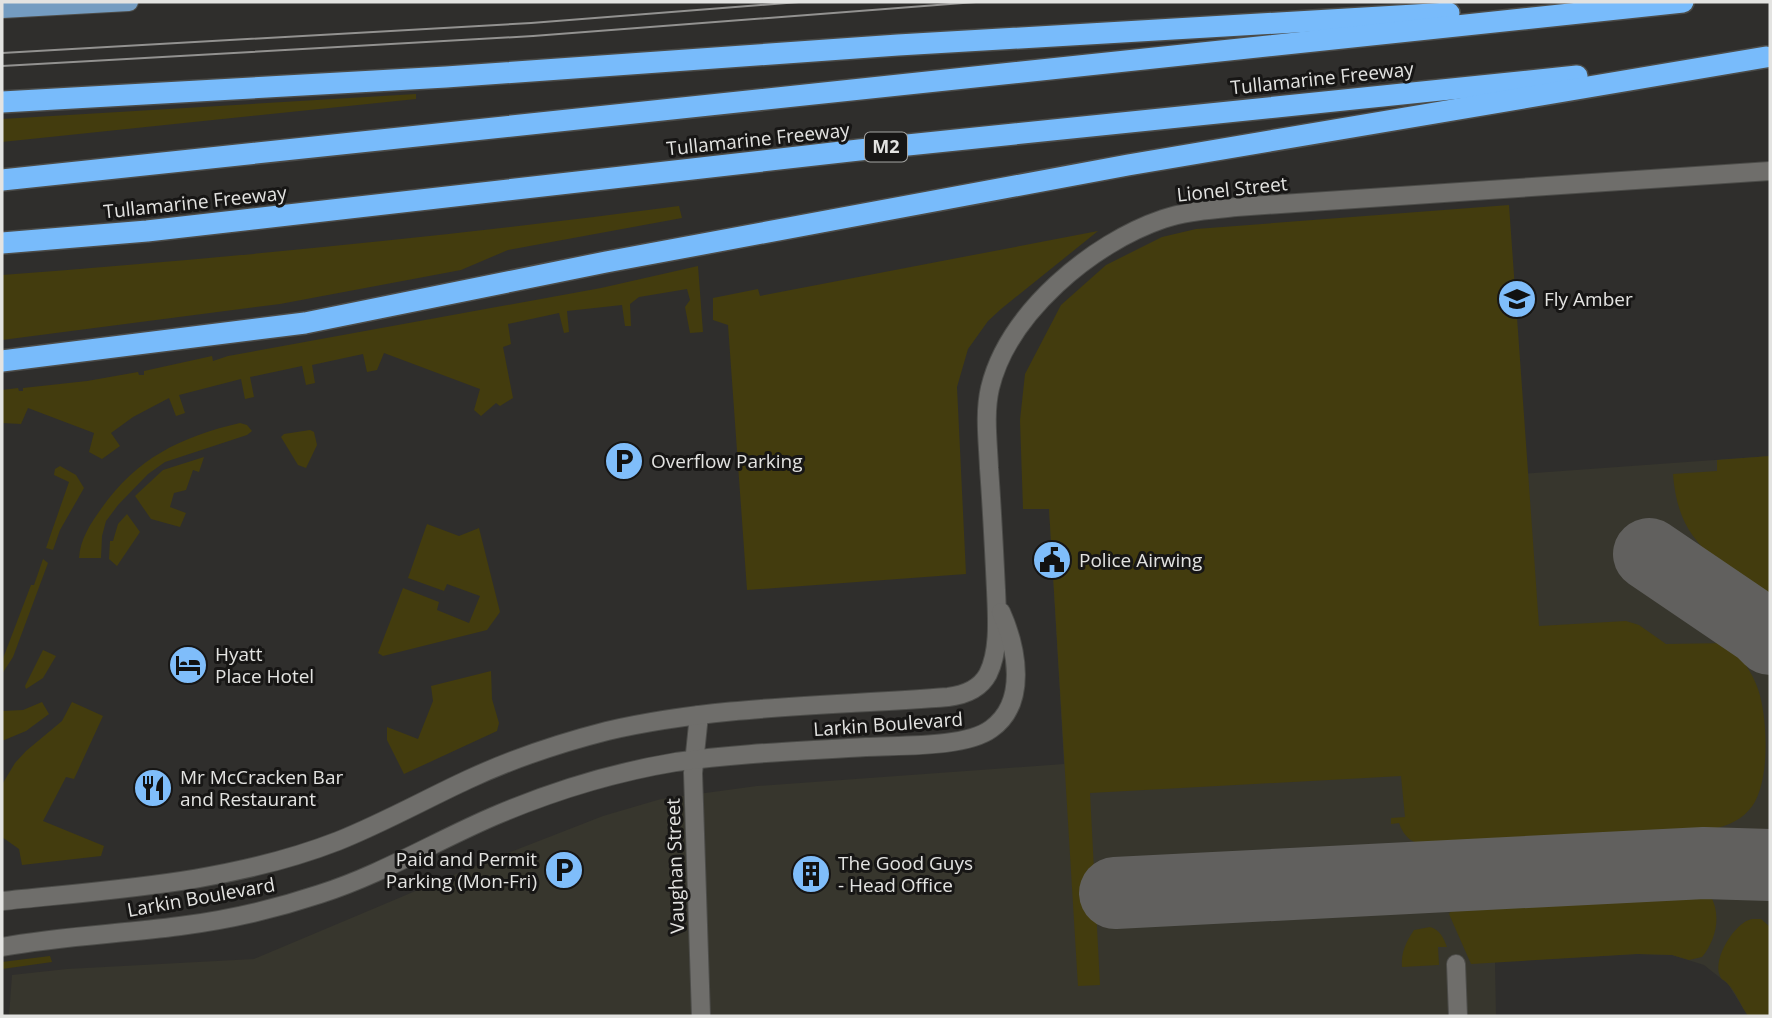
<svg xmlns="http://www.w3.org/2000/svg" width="1772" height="1018" font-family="'Open Sans',sans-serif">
<rect width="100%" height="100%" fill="#2f2e2c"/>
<path fill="#37362d" d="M1770,456V1016H1748L1728,984L1704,965L1672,955L1637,954L1495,962L1496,1016H9L12,975L67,969L254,959L475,866L603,816L661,799L757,786L1064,764L1049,508Z"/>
<g fill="#433c0e">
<path d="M416,94V99L2,142V119Z"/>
<path d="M1509,205L1539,626L1626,621L1639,625L1666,644L1730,643C1741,657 1752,672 1758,689C1768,718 1771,787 1749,810C1738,823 1722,827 1706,831L1427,845C1412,844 1404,837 1399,823L1391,824V818L1405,817L1401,776L1090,793L1100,985L1078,986L1049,509H1023L1020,420L1025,374L1061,305L1106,265L1162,237L1196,229Z"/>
<path d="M679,206L682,218L508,250L461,270L280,304L2,340V275C228,258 454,236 679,206Z"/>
<path d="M1098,231L1001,309L988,321L968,349L957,387L966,574L747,590L728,325L713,320V298L758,289L760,296Z"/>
<path d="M698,266L703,332L690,333L685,307L690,300L687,289L639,297L630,304L631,326H625L622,305L567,311L569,332L564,333L559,313L508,324L511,344L503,347L513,398L500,406L496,403L481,416L474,410L480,389L384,353L377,370L367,372L363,354L312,365L315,383L306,385L302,366L250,377L254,397L245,399L241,379L179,395L185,413L176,416L169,398L133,417L111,433L120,446L102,459L89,452L94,433L28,408L21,424L2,423V390L18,388L19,391H23V388L87,381L138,372L139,375H144V371L212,356L213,361L228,356L601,288Z"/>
<path d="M240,423L247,425L252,431L247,435L165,462L148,474L118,505L106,521L102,536L101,558H79C80,540 90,524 101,509C137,458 180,437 240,423Z"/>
<path d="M310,430L314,432L317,445L306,468L298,465L281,437L284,434Z"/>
<path d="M1770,456V594C1716,561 1678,544 1673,474L1717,471V460Z"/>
<path d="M204,457L199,472L193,470L186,490L174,493L170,507L186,513L180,527L151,519L135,496L163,470Z"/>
<path d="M60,466L76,475L84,488L60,530L53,550L46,548L69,482L54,475L55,469Z"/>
<path d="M127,514L140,532L117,566L109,559L110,541H113L118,524Z"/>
<path d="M427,524L459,536L479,528L500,612L487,630L383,656L378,653L403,588L439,602L437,610L469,623L480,596L447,584L444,591L408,578Z"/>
<path d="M43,559L48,563L13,657L2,674V661L31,585H34Z"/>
<path d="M43,650L56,656L43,678L26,689L25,686Z"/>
<path d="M491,671L492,699L499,723L497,731L404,774L387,740V727L418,739L433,701L431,686Z"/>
<path d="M42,702L49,714L26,731L2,741V711L23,710Z"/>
<path d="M72,702L103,716L74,779L66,777L43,821L104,846L101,856L22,865L19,849L2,837L3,783L15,763L26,751L62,721Z"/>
<path d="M1706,893L1710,895C1722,915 1716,940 1702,957L1689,960L1672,955L1637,954L1471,964L1449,914L1454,905Z"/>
<path d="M1752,919H1761L1770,927V1016H1748C1741,1006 1736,992 1727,983C1724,979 1722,981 1720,976C1712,959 1735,922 1752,919Z"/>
<path d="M1430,927C1440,930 1443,937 1447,947H1438L1439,965L1402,967C1401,952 1406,942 1414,930Z"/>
<path d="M50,956L52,962L2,969V962Z"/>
</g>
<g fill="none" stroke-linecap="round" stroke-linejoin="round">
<g stroke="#61605e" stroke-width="72">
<path d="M1649,554L1761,630L1770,639"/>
<path d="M1115,893L1704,863L1770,865"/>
</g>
<defs>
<g id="minor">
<path d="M699,715L693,773L701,1016"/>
<path d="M2,901C116,889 230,883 338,841C383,823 424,800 467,780C512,759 560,743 607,731C719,705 835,706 948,697C964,695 980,689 988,674C1000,650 997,616 996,590C994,549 992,508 989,468C988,442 984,414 990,388C1008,313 1092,243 1163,219C1186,211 1211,210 1236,207L1770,171"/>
<path d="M2,947C60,936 121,934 180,926C227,920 275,909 320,894C383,874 439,839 499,814C556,790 616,772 676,762C739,753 803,751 866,747C899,745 965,748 991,729C1028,703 1017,648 1001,612"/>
<path d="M1456,964L1458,1016"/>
</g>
<path id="major" d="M2,9L129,2"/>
<g id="highway">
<path d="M2,102L446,77L898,45L1449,13"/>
<path d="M2,180L1683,2"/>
<path d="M2,243L147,231L859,150L1577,76"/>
<path d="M2,361L305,323L606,262L1128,165L1766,57"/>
</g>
</defs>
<use href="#minor" stroke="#4c4c49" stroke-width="20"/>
<use href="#major" stroke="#4c4c49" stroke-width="20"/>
<use href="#highway" stroke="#4c4c49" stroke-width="24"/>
<use href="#minor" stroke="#6f6e6b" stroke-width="18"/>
<use href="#major" stroke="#749cc1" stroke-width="18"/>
<use href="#highway" stroke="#78bbfb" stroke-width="21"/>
<g stroke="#939290" stroke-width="2">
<path d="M2,53L531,23L799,2"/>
<path d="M2,66L533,36L976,2"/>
</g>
</g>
<defs>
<symbol id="university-disc" viewBox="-11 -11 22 22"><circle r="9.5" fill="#7fbdfa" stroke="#171615"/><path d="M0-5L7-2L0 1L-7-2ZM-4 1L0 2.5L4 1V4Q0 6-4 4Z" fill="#111"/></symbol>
<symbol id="parking-disc" viewBox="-11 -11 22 22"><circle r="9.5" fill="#7fbdfa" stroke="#171615"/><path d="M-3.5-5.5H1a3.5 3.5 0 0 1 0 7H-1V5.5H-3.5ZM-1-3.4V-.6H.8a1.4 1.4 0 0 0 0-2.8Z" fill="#111"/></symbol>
<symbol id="civic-disc" viewBox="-11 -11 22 22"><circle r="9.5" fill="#7fbdfa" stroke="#171615"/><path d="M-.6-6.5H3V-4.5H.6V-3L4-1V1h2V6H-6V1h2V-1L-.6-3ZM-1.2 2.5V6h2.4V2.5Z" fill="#111"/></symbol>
<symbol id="hotel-disc" viewBox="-11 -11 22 22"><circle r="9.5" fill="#7fbdfa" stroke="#171615"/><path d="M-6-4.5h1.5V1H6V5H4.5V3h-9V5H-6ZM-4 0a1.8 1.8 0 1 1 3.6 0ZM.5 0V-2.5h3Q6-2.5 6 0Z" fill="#111"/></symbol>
<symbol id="restaurant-disc" viewBox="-11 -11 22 22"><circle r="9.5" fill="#7fbdfa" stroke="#171615"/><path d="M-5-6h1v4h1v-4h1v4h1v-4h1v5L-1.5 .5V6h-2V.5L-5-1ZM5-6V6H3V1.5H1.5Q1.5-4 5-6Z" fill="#111"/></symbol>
<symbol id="building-disc" viewBox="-11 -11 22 22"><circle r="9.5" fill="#7fbdfa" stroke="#171615"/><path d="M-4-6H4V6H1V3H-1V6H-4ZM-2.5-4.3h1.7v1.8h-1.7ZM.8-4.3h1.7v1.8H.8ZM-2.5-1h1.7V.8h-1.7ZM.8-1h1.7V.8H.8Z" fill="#111"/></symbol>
</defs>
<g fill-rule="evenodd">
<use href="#university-disc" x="1495" y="277" width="44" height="44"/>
<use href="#parking-disc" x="602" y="439" width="44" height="44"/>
<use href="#civic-disc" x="1030" y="538" width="44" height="44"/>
<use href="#hotel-disc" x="166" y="643" width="44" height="44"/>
<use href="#restaurant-disc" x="131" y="766" width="44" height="44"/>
<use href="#parking-disc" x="542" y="848" width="44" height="44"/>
<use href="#building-disc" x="789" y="852" width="44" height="44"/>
</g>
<g text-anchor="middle" stroke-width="6" stroke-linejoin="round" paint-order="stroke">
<rect fill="#171615" stroke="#a6a6a4" stroke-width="2" x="865" y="132.5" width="42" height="29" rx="5"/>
<g font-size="18" font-weight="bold" fill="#e3e3e1">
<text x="886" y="153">M2</text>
</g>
<g font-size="19" fill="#e3e3e1" stroke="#171615">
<text transform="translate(1322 78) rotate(-6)" y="7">Tullamarine Freeway</text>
<text transform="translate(758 139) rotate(-6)" y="7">Tullamarine Freeway</text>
<text transform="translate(1232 189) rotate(-6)" y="7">Lionel Street</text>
<text transform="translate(195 202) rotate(-6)" y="7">Tullamarine Freeway</text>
<text transform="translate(888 724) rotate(-4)" y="7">Larkin Boulevard</text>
<text transform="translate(675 866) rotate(-92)" y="7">Vaughan Street</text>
<text transform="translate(201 897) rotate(-10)" y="7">Larkin Boulevard</text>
</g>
<g font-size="19" fill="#e3e3e1" stroke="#171615" text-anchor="start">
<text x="1544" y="306">Fly Amber</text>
<text x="651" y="468">Overflow Parking</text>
<text x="1079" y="567">Police Airwing</text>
<text x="215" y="661">Hyatt<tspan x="215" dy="22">Place Hotel</tspan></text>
<text x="180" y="784">Mr McCracken Bar<tspan x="180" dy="22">and Restaurant</tspan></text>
<text x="537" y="866" text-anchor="end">Paid and Permit<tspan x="537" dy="22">Parking (Mon-Fri)</tspan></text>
<text x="838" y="870">The Good Guys<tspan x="838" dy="22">- Head Office</tspan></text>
</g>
</g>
<rect width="1772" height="1018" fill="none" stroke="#e3e3e1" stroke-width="7"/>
</svg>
